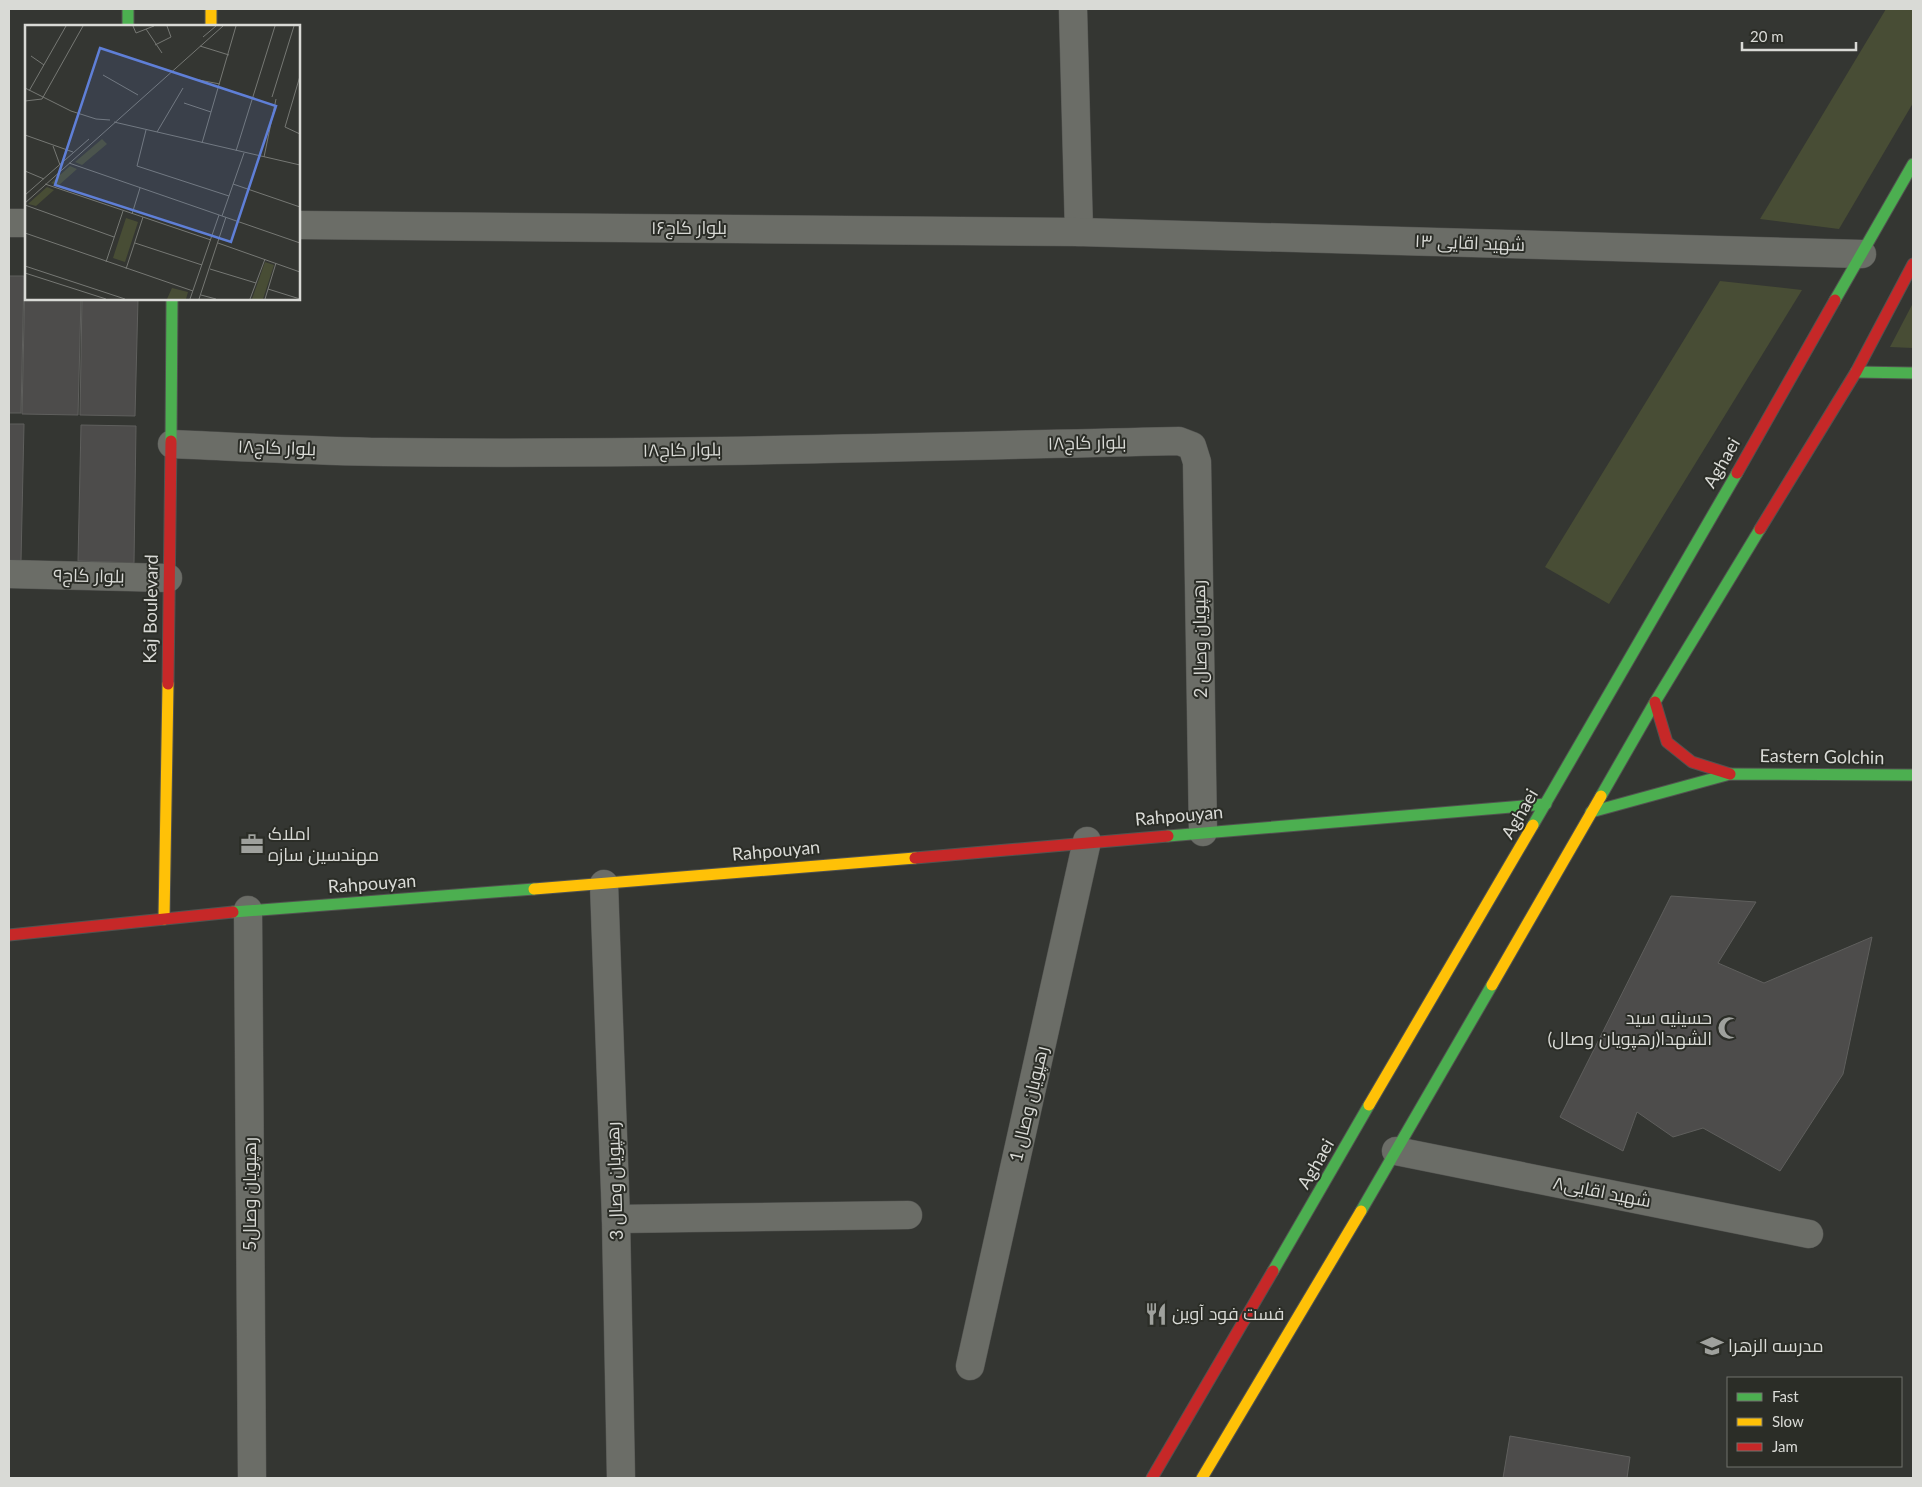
<svg xmlns="http://www.w3.org/2000/svg" width="1922" height="1487" font-family="Lato,Cairo,sans-serif">
<rect width="100%" height="100%" fill="#343632"/>
<g fill="#484d35">
<path d="M1886,9H1913V103L1839,229L1760,219Z"/>
<path d="M1720,281L1802,290L1609,604L1545,567Z"/>
<path d="M1913,303V348L1890,347Z"/>
</g>
<g fill="#4d4c4b" stroke="#5f5f5d">
<path d="M9,276H24L21,413H9Z"/>
<path d="M25,277L26,299H81L78,415L22,414Z"/>
<path d="M82,299H138L135,416L80,415Z"/>
<path d="M9,424H24L21,561H9Z"/>
<path d="M81,425L136,426L134,563L78,561Z"/>
<path d="M1671,896L1756,902L1718,963L1764,983L1872,937L1843,1074L1780,1171L1703,1128L1673,1137L1637,1112L1623,1151L1560,1117Z"/>
<path d="M1510,1436L1630,1457L1627,1478H1503Z"/>
</g>
<g fill="none" stroke-linecap="round" stroke-linejoin="round">
<defs>
<g id="street">
<path d="M1073,9L1079,232"/>
<path d="M9,223H26"/>
<path d="M299,225L1079,232L1862,254"/>
<path d="M172,444C243,447 314,451 384,452C649,455 914,447 1179,441L1192,446L1197,462L1203,832"/>
<path d="M9,574L168,578"/>
<path d="M604,884L616,1219L621,1478"/>
<path d="M248,910L252,1478"/>
<path d="M1396,1151L1809,1234"/>
<path d="M616,1219L908,1215"/>
<path d="M970,1366L1087,841"/>
</g>
<g id="fast">
<path d="M128,9V26"/>
<path d="M1835,300L1913,164"/>
<path d="M1856,372L1913,373"/>
<path d="M171,441L172,299"/>
<path d="M1601,796L1655,702L1760,529"/>
<path d="M1591,812L1730,774L1913,775"/>
<path d="M1533,825L1737,473"/>
<path d="M1168,836L1546,804"/>
<path d="M233,912L534,889"/>
<path d="M1361,1211L1492,985"/>
<path d="M1273,1271L1369,1105"/>
</g>
<g id="slow">
<path d="M211,9V26"/>
<path d="M534,889L915,858"/>
<path d="M164,919L168,684"/>
<path d="M1492,985L1601,796"/>
<path d="M1369,1105L1533,825"/>
<path d="M1202,1478L1361,1211"/>
</g>
<g id="jam">
<path d="M1737,473L1835,300"/>
<path d="M1760,529L1856,372L1913,264"/>
<path d="M168,684L171,441"/>
<path d="M1655,702L1667,742L1692,762L1730,774"/>
<path d="M915,858L1168,836"/>
<path d="M9,935L233,912"/>
<path d="M1152,1478L1273,1271"/>
</g>
</defs>
<use href="#street" stroke="#525350" stroke-width="29"/>
<use href="#fast" stroke="#525350" stroke-width="13"/>
<use href="#slow" stroke="#525350" stroke-width="13"/>
<use href="#jam" stroke="#525350" stroke-width="13"/>
<use href="#street" stroke="#6b6d67" stroke-width="28"/>
<use href="#fast" stroke="#4caf50" stroke-width="11"/>
<use href="#slow" stroke="#ffc107" stroke-width="11"/>
<use href="#jam" stroke="#c62828" stroke-width="11"/>
</g>
<defs>
<symbol id="office-bare" viewBox="-9 -9 18 18"><path d="M-6-3h4V-5.5h4V-3h4V5H-6ZM-1-4.5V-3h2v-1.5ZM-6 0V1H6V0Z" fill="#9fa19d" stroke="#2b2d27" stroke-width="2.5" paint-order="stroke"/></symbol>
<symbol id="mosque-bare" viewBox="-9 -9 18 18"><path d="M3.5-4.9A6 6 0 1 0 3.5 4.9A5 5 0 1 1 3.5-4.9Z" fill="#9fa19d" stroke="#2b2d27" stroke-width="2.5" paint-order="stroke"/></symbol>
<symbol id="restaurant-bare" viewBox="-9 -9 18 18"><path d="M-5-6h1v4h1v-4h1v4h1v-4h1v5L-1.5 .5V6h-2V.5L-5-1ZM5-6V6H3V1.5H1.5Q1.5-4 5-6Z" fill="#9fa19d" stroke="#2b2d27" stroke-width="2.5" paint-order="stroke"/></symbol>
<symbol id="school-bare" viewBox="-9 -9 18 18"><path d="M0-5L7-2L0 1L-7-2ZM-4 1L0 2.5L4 1V4Q0 6-4 4Z" fill="#9fa19d" stroke="#2b2d27" stroke-width="2.5" paint-order="stroke"/></symbol>
</defs>
<g fill-rule="evenodd">
<use href="#office-bare" x="236" y="828" width="32" height="32"/>
<use href="#mosque-bare" x="1713" y="1012" width="32" height="32"/>
<use href="#restaurant-bare" x="1140" y="1298" width="32" height="32"/>
<use href="#school-bare" x="1696" y="1330" width="32" height="32"/>
</g>
<g text-anchor="middle" stroke-width="4" stroke-linejoin="round" paint-order="stroke">
<g font-size="18" fill="#d9dad6" stroke="#2b2d27">
<text x="689" y="234">بلوار کاج۱۶</text>
<text transform="translate(1470 243) rotate(2)" y="6">شهید اقایی ۱۳</text>
<text transform="translate(1087 443) rotate(-1)" y="6">بلوار کاج۱۸</text>
<text transform="translate(277 448) rotate(2)" y="6">بلوار کاج۱۸</text>
<text transform="translate(682 450) rotate(-1)" y="6">بلوار کاج۱۸</text>
<text transform="translate(1722 463) rotate(-60)" y="6">Aghaei</text>
<text transform="translate(89 576) rotate(1)" y="6">بلوار کاج۹</text>
<text transform="translate(151 609) rotate(-89)" y="6">Kaj Boulevard</text>
<text transform="translate(1200 639) rotate(-91)" y="6">2 رهپویان وصال</text>
<text transform="translate(1822 757) rotate(1)" y="6">Eastern Golchin</text>
<text transform="translate(1520 814) rotate(-60)" y="6">Aghaei</text>
<text transform="translate(1179 816) rotate(-5)" y="6">Rahpouyan</text>
<text transform="translate(776 851) rotate(-5)" y="6">Rahpouyan</text>
<text transform="translate(372 884) rotate(-4)" y="6">Rahpouyan</text>
<text transform="translate(1029 1104) rotate(-77)" y="6">1 رهپویان وصال</text>
<text transform="translate(1316 1164) rotate(-60)" y="6">Aghaei</text>
<text transform="translate(615 1181) rotate(-92)" y="6">3 رهپویان وصال</text>
<text transform="translate(1602 1192) rotate(11)" y="6">شهید اقایی۸</text>
<text transform="translate(250 1194) rotate(-90)" y="6">رهپویان وصال5</text>
</g>
<g font-size="18" fill="#d9dad6" stroke="#2b2d27" text-anchor="start">
<text x="268" y="840">املاک<tspan x="268" dy="21">مهندسین سازه</tspan></text>
<text x="1712" y="1024" text-anchor="end">حسینیه سید<tspan x="1712" dy="21">الشهدا(رهپویان وصال)</tspan></text>
<text x="1172" y="1320">فست فود آوین</text>
<text x="1728" y="1352">مدرسه الزهرا</text>
</g>
</g>
<g transform="translate(25 25)">
<rect width="275" height="275" fill="#343632"/>
<path d="M77,114L82,119L57,140L50,137ZM45,141L52,144L33,161L26,158ZM22,162L29,165L11,181L3,179ZM101,193L113,197L100,237L88,233ZM240,237L249,240L238,274H227ZM147,263L163,267L161,274H142Z" fill="#484d35"/>
<path fill="none" stroke="#767874" stroke-width="1" d="M108,1L111,8L129,1M121,4L137,28M178,12L191,1M130,20L146,12L142,1M175,21L204,30M6,31L19,40M78,50L113,70M275,51L260,102L275,109M174,55L195,59M0,63L46,86L71,94L85,95M4,66L41,1M247,72L269,1M0,76L17,74L58,1M159,78L186,87M89,97L275,140M121,105L112,141L204,171M132,107L158,63M0,110L48,127M177,118L211,1M28,121L35,140M211,126L250,1M239,132L251,74M44,138L275,218M0,146L19,154M20,159L186,215M208,159L275,182M0,170L64,114M0,178L198,1M0,180L89,212M107,189L115,163M197,191L219,128M0,208L168,266M110,218L177,240M193,218L275,247M81,237L98,186M0,241L100,274M101,244L118,192M185,244L231,258M0,248L81,274M243,264L275,274M176,270L191,274M165,274L194,190M174,274L201,192M225,274L240,234M240,274L251,238"/>
<path fill="#5f7fd7" fill-opacity="0.15" stroke="#5f7fd7" stroke-width="2.5" d="M75,23L251,81L206,217L30,160Z"/>
<rect width="275" height="275" fill="none" stroke="#d9dad6" stroke-width="2.5"/>
</g>
<rect width="1922" height="1487" fill="none" stroke="#d9dad6" stroke-width="20"/>
<rect x="1727" y="1377" width="175" height="90" fill="#2b2d27" stroke="#71726d"/>
<rect x="1737" y="1393" width="25" height="8" fill="#4caf50" stroke="#71726d"/>
<text x="1772" y="1402" font-size="15" fill="#d9dad6">Fast</text>
<rect x="1737" y="1418" width="25" height="8" fill="#ffc107" stroke="#71726d"/>
<text x="1772" y="1427" font-size="15" fill="#d9dad6">Slow</text>
<rect x="1737" y="1443" width="25" height="8" fill="#c62828" stroke="#71726d"/>
<text x="1772" y="1452" font-size="15" fill="#d9dad6">Jam</text>
<path d="M1742 42v8h114v-8" fill="none" stroke="#d9dad6" stroke-width="2.5"/>
<text x="1750" y="42" font-size="15" fill="#d9dad6" stroke="#2b2d27" stroke-width="4" paint-order="stroke">20 m</text>
</svg>
